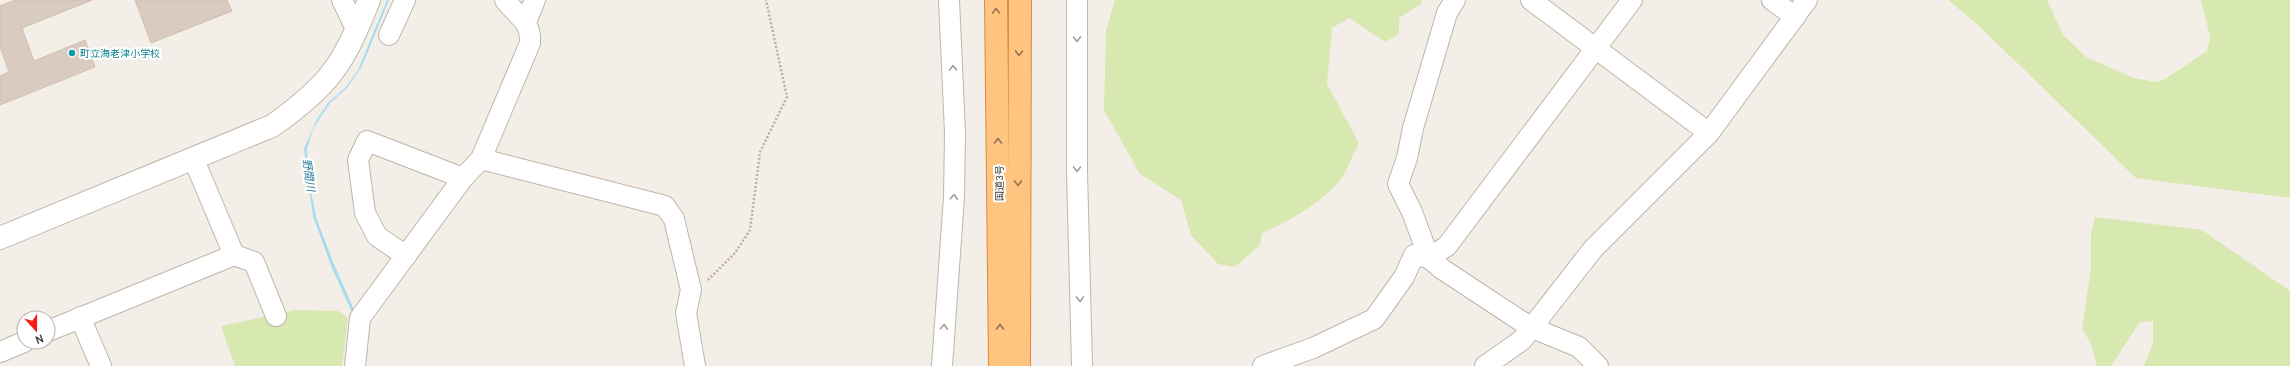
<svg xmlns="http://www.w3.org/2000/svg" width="2290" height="366" font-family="Overpass,'Noto Sans JP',sans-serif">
<rect width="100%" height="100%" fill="#f4eee8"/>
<g fill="#d7e8b1">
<path d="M1115,0H1422L1421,4L1399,18V34L1385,42L1349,18L1332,28L1327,84L1359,143C1353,154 1348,169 1341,179C1323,202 1288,222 1262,233L1260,245L1235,267L1218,264L1191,235L1181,200L1140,174L1104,110L1106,31Z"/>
<path d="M1948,0H2047L2063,35L2086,57L2134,78L2156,82L2165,79L2207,51L2210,37L2201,0H2290V198L2136,178L1979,26Z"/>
<path d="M2095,217L2202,230L2290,291V366H2144L2153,343V321L2140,322L2111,366H2097L2091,344L2082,328L2091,268V235Z"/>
<path d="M295,310L338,311L348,318L342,366H235L221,326Z"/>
</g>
<path fill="#a4dcf0" d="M387,0H389L362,66L347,88L330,103L318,121L313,129L307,149L308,175L316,217L333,262L355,312H352L332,268L313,216L304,149L316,121L328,103L346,87L358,70Z"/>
<g fill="#d9cbc0" stroke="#d0bfb0">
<path d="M15,0H92L22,28L34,61L85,40L95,67L0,105V76L9,72L0,47V6Z"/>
<path d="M135,0H227L232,11L151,43Z"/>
</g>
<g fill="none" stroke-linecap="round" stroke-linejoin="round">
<defs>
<g id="minor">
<path d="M342,0L357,31"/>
<path d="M1077,0V171L1082,366"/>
<path d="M1455,0L1447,13L1413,128L1407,158L1398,184L1412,212L1429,258L1442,269L1530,327L1579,347L1598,366"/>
<path d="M1531,0L1709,133"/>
<path d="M1772,0L1795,17"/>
<path d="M526,22L535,0"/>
<path d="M389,35L405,0"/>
<path d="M481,159L665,206L674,219L691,290L686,313L695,366"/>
<path d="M234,255L254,262L276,316"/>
<path d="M406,256L377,236L365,213L358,160L367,141L463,178"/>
<path d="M80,317L101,366"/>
<path d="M48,331L234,255L194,160"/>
<path d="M0,352L24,342"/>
<path d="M355,366L360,318L463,178L481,159L530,43C532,22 517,16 505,0"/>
<path d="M942,366L954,197L955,133L949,0"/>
<path d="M1263,366L1313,348L1374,319L1404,277L1414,255L1429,258L1447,246L1632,0"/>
<path d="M1485,366L1522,340L1593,249L1709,133L1807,0"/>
</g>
<path id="tertiary" d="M0,238L272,126C329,86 344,64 369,0"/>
<g id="trunk">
<path d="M996,0L1000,366"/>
<path d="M1019,366L1020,0"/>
</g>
</defs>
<use href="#minor" stroke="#bfb5aa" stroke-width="22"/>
<use href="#tertiary" stroke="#bfb5aa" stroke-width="24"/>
<use href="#trunk" stroke="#de8938" stroke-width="24"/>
<path stroke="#c1ae9b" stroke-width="2.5" stroke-dasharray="2 2" stroke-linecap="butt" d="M708,280L735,253L750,230L760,152L787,97L766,0"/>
<use href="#minor" stroke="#fff" stroke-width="20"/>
<use href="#tertiary" stroke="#fff" stroke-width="22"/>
<use href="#trunk" stroke="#fec480" stroke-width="22"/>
</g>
<defs><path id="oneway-chevron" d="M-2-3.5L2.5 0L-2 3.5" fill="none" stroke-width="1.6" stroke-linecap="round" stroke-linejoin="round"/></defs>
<g stroke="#907454">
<use href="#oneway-chevron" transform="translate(996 11) rotate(-92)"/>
<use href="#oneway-chevron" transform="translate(1019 53) rotate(91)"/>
<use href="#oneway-chevron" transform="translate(998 141) rotate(-90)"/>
<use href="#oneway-chevron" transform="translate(1018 183) rotate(90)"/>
<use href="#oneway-chevron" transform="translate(1000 327) rotate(-90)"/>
</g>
<g stroke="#a39e9a">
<use href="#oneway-chevron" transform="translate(1077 39) rotate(90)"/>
<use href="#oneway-chevron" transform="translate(953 68) rotate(-92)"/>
<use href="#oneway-chevron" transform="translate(1077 169) rotate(90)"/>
<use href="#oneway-chevron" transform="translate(954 197) rotate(-87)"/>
<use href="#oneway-chevron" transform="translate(1080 299) rotate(88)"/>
<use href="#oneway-chevron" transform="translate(944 327) rotate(-86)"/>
</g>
<circle fill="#0f9aa8" stroke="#fff" stroke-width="1.5" cx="72" cy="53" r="4"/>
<g text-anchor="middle" stroke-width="4" stroke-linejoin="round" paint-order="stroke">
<g font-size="10" fill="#0d838f" stroke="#fff" text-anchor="start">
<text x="80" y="57">町立海老津小学校</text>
</g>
<g font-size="10" fill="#473e36" stroke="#fff">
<text transform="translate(999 183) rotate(-90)" y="4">国道3号</text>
</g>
<g font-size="11" font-style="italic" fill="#2a7b9c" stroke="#fff">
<text transform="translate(309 175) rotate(82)" y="4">野間川</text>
</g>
</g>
<g transform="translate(36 330) rotate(159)"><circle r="19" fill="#ffffff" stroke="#b5b2af"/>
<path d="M0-3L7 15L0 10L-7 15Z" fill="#fa1b19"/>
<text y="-6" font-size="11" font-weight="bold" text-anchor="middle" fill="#473e36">N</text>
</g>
</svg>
